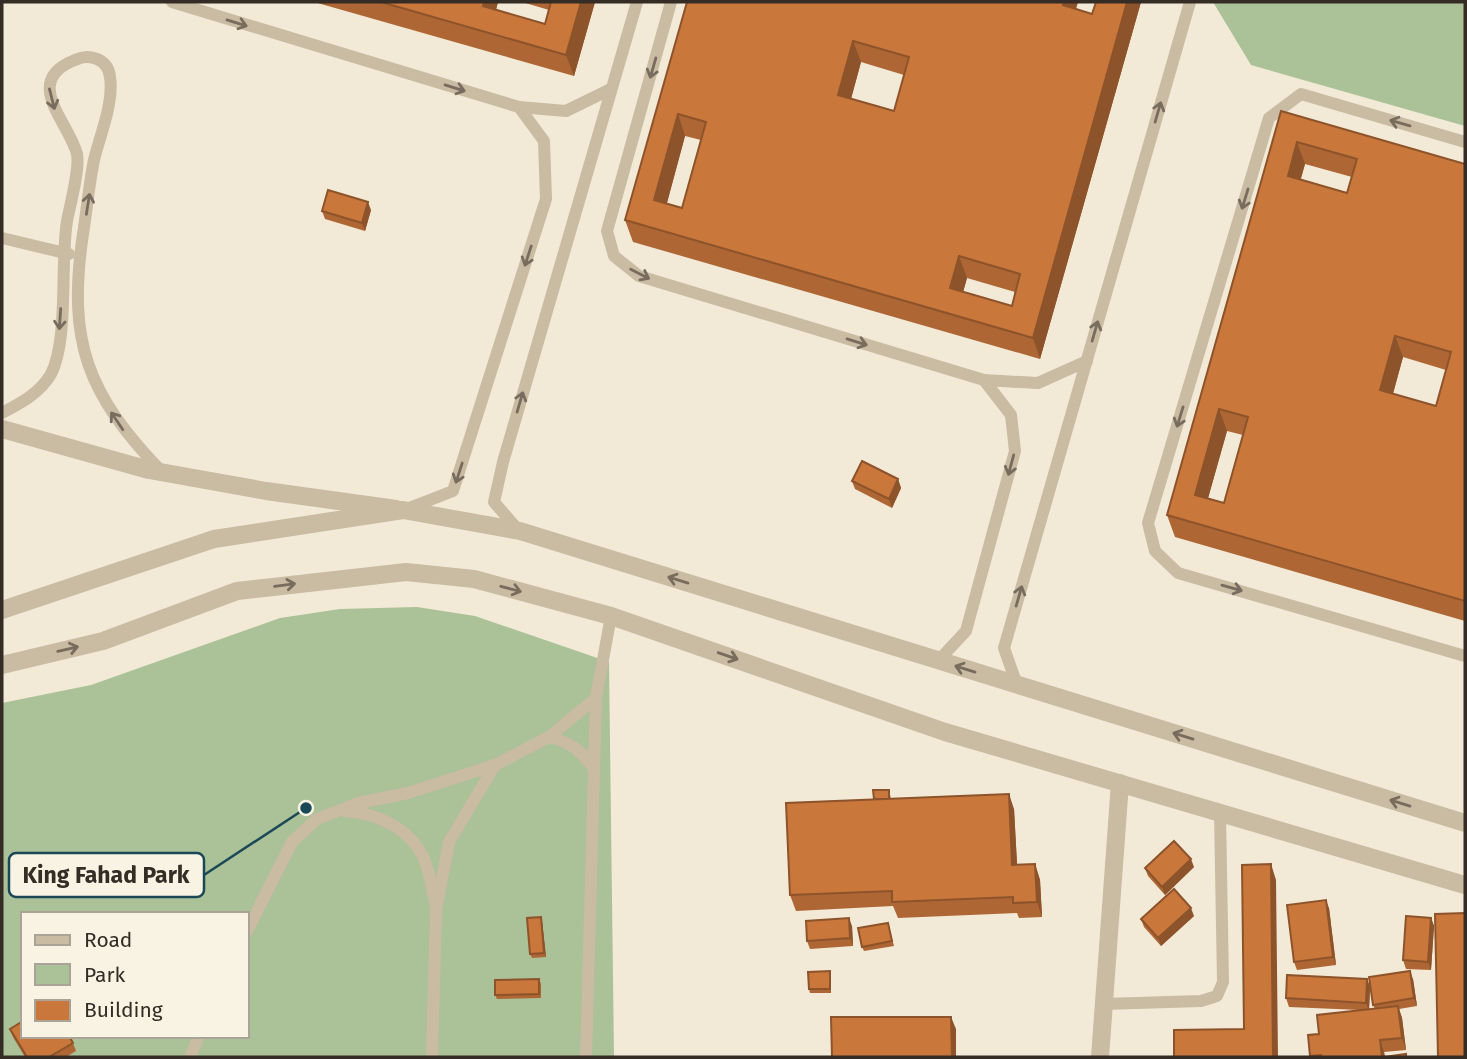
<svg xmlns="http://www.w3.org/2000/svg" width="1467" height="1059" font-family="'Fira Sans',sans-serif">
<rect width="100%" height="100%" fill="#f2ead7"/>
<g fill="#abc197" fill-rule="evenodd">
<path d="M1213,2H1465V126L1251,65Z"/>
<path d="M417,607L475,616L609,662L614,1057H2V703L91,685L280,618L340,609ZM23,914H247V1036H23Z"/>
</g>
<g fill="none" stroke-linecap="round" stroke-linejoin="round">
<g stroke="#cabba3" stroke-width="12">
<path d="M172,2L519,107L544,141L546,199L453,491L404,510"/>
<path d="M671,2L607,231L614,256L639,276L984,380L1011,415L1015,451L966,631L938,661"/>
<path d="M519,107L566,111L611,89"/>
<path d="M1465,142L1301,94L1269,118L1148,523L1155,551L1178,573L1465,656"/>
<path d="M2,238L69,254"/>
<path d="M984,380L1038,383L1087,361"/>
<path d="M2,413C21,403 40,393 51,374C69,339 60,263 67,221C70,205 80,169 77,154C69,122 21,81 75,60C90,53 108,59 110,77C114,103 100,135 94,160C89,184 87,209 83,234C67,342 87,394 162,472"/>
<path d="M519,531L494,502L503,462L637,2"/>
<path d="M1017,685L1004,648L1190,2"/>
<path d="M549,737C569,742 584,751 594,770"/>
<path d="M345,811C375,813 409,827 423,857C430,871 432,890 436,906"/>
<path d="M247,931L292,842L317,819L358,803L408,793L495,765L549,737L596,698L611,616"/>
<path d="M1104,1004L1201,1001L1217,996L1223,982L1220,813"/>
<path d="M190,1057L199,1036"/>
<path d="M432,1057L436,910L449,842L495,765"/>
<path d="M586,1057L596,698"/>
</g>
<g stroke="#cabba3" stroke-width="18">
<path d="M2,429L149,470L266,491L396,509"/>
<path d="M1100,1057L1120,783"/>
</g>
<g stroke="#cabba3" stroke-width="18">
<path d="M2,610L214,539L403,510L520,531L1465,823"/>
<path d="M2,665L103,641L237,591L406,572L474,579L611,616L945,732L1465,885"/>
</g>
</g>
<g fill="#ae6634" fill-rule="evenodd">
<path d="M314,2H498L496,10L545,24L549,10L522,2H595L574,76Z"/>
<path d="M687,2L1076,9L1092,14L1096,2H1141L1040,359L633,242L625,220ZM861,62L904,75L894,111L851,99ZM685,136L701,140L682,208L667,203ZM967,278L1015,292L1012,306L963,292Z"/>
<path d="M1281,111L1465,164V621L1175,537L1167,515ZM1305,164L1352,177L1347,193L1301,179ZM1403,357L1446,370L1436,406L1393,394ZM1227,431L1243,435L1224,503L1208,498Z"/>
<path d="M371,210L365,231L325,219L322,211Z"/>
<path d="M898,479L901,488L892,508L855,489L852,481Z"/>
<path d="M889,790L891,799L1014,809L1017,865L1035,864L1040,880L1042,917L1019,918L1017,913L898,918L893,906L796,911L790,895L874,799Z"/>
<path d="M1194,867L1165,895L1148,876L1145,868Z"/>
<path d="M1329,908L1336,965L1297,970L1294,962Z"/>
<path d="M1194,916L1161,946L1144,927L1141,919Z"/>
<path d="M541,917L542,921L546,957L532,958L530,954Z"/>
<path d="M1431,918L1434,926L1431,970L1406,969L1403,960Z"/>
<path d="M888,923L894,946L864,951L862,947Z"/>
<path d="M852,926L853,946L810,949L807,941Z"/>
<path d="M830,971L831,975V993H810L809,989Z"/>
<path d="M539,979L541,984V998L497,999L495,995Z"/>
<path d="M1367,979L1370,987L1369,1009H1375L1373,1005L1413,979L1417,1006L1399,1009L1402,1018L1406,1050L1384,1052L1385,1057H1407H1311L1308,1035L1319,1034L1360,1010L1289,1007L1286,998Z"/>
<path d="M10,1029L73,1043L76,1051L66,1057H25L13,1037Z"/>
</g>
<g fill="#8d532a">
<path d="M484,2H498L491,27L483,6Z"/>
<path d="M581,2H595L574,76L566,55Z"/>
<path d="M1064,2H1078L1071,27L1063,5Z"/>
<path d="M1127,2H1141L1040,359L1033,338Z"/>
<path d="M853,41L861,62L846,117L838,95Z"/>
<path d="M678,114L685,136L662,221L654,200Z"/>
<path d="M1297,142L1305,164L1295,197L1288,176Z"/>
<path d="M368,202L371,210L365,231L362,223Z"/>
<path d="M959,256L967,278L958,310L950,288Z"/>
<path d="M1395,336L1403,357L1388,411L1380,390Z"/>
<path d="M1219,409L1227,431L1203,516L1195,495Z"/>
<path d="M898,479L901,488L892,508L889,499Z"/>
<path d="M1009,794L1014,809L1018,881L1012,865Z"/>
<path d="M1191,859L1194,867L1165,895L1162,887Z"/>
<path d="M1035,864L1040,880L1042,917L1037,902Z"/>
<path d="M1271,864L1276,880L1278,1057H1273Z"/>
<path d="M1326,900L1329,908L1336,965L1333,957Z"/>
<path d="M1191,908L1194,916L1161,946L1158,938Z"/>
<path d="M541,917L542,921L546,957L544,953Z"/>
<path d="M849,918L852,926L853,946L850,938Z"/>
<path d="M1431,918L1434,926L1431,970L1428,962Z"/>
<path d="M830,971L831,975V993L830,989Z"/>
<path d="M1410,971L1413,979L1417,1006L1414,998Z"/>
<path d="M1367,979L1370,987L1369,1011L1366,1003Z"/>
<path d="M1398,1006L1402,1018L1406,1050L1402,1038Z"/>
<path d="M951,1017L956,1029V1057H952Z"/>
<path d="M1380,1040L1384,1052L1385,1057H1382Z"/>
</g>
<g fill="#ca773c" stroke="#8d532a" stroke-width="2" fill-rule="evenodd">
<path d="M381,2H484L483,6L545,24L551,2H581L566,55Z"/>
<path d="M687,2H1064L1063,5L1092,14L1096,2H1127L1033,338L625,220ZM853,41L909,57L894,111L838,95ZM678,114L706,122L682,208L654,200ZM959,256L1020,274L1012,306L950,288Z"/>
<path d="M1281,111L1465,164V601L1167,515ZM1297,142L1357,159L1347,193L1288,176ZM1395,336L1451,352L1436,406L1380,390ZM1219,409L1248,417L1224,503L1195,495Z"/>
<path d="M328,190L368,202L362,223L322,211Z"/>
<path d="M862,461L898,479L889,499L852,481Z"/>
<path d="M873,790H889V799H874Z"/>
<path d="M1009,794L1012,865L1035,864L1037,902L1013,903V897L892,902V891L790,895L786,803Z"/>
<path d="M1174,841L1191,859L1162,887L1145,868Z"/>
<path d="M1271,864L1273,1057H1174V1030L1244,1029L1242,865Z"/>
<path d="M1174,889L1191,908L1158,938L1141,919Z"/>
<path d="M1326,900L1333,957L1294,962L1287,905Z"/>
<path d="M1465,913V1057H1438L1435,914Z"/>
<path d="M1406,916L1431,918L1428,962L1403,960Z"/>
<path d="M541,917L544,953L530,954L527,918Z"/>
<path d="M849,918L850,938L807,941L806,921Z"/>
<path d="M888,923L892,941L862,947L858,928Z"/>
<path d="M830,971V989H809L808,972Z"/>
<path d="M1410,971L1414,998L1373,1005L1369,977Z"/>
<path d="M1287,975L1367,979L1366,1003L1286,998Z"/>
<path d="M539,979V994L495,995V980Z"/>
<path d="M1398,1006L1402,1038L1380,1040L1382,1057H1321V1055L1310,1056L1308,1035L1319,1034L1317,1015Z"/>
<path d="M831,1017H951L952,1057H832Z"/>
<path d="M23,1021V1036H69L73,1043L49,1057H27L10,1029Z"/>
<path d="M1406,1054V1057H1384Z"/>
</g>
<defs><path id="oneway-shaft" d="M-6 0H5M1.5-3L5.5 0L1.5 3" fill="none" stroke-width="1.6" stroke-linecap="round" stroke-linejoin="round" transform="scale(1.75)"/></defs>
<g stroke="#786c5e">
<use href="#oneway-shaft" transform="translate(237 23) rotate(17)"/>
<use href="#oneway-shaft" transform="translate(653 68) rotate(106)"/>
<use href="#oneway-shaft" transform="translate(455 88) rotate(17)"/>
<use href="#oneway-shaft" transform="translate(52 99) rotate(76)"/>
<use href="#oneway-shaft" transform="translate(1158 112) rotate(-74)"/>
<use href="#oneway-shaft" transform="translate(1400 123) rotate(-164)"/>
<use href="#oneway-shaft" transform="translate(1245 199) rotate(107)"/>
<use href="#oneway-shaft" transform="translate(88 204) rotate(-81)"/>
<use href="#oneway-shaft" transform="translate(528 256) rotate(108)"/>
<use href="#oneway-shaft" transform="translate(640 274) rotate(27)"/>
<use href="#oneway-shaft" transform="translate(60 319) rotate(94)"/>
<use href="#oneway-shaft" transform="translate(1095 331) rotate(-74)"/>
<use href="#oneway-shaft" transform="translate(857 342) rotate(17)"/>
<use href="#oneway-shaft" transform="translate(520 402) rotate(-74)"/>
<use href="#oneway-shaft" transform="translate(1180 417) rotate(107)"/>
<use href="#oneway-shaft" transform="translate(117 421) rotate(-124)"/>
<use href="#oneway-shaft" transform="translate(1011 465) rotate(105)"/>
<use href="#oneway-shaft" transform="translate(459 473) rotate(108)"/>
<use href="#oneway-shaft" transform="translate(678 580) rotate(-163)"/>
<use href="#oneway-shaft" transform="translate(285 585) rotate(-8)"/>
<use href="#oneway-shaft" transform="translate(1232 588) rotate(16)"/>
<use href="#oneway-shaft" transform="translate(511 589) rotate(15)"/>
<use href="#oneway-shaft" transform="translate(1019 596) rotate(-74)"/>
<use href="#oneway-shaft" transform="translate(68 649) rotate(-13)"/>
<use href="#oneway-shaft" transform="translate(728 656) rotate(19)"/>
<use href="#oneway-shaft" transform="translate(965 669) rotate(-163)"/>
<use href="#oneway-shaft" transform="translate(1183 736) rotate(-163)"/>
<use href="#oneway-shaft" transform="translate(1400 803) rotate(-163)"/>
</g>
<path fill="none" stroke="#1a4857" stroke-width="2.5" d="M306 808L204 875"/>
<circle fill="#1a4857" stroke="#f9f3e3" stroke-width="2.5" cx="306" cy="808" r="7"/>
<rect fill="#f9f3e3" stroke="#1a4857" stroke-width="2.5" x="9" y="853" width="195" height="44" rx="7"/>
<g font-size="23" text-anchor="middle" font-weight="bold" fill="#342c25">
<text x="106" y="883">King Fahad Park</text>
</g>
<rect width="1467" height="1059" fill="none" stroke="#342c25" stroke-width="7"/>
<rect x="21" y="912" width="228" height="126" fill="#f9f3e3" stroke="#aaa397" stroke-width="2"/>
<rect x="35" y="935" width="35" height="10" fill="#cabba3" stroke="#aaa397" stroke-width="2"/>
<text x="84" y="947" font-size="21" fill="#342c25">Road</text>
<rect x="35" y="964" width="35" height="21" fill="#abc197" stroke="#aaa397" stroke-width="2"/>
<text x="84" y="982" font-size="21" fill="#342c25">Park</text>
<rect x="35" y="1000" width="35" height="21" fill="#ca773c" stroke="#aaa397" stroke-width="2"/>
<text x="84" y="1017" font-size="21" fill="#342c25">Building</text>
</svg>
